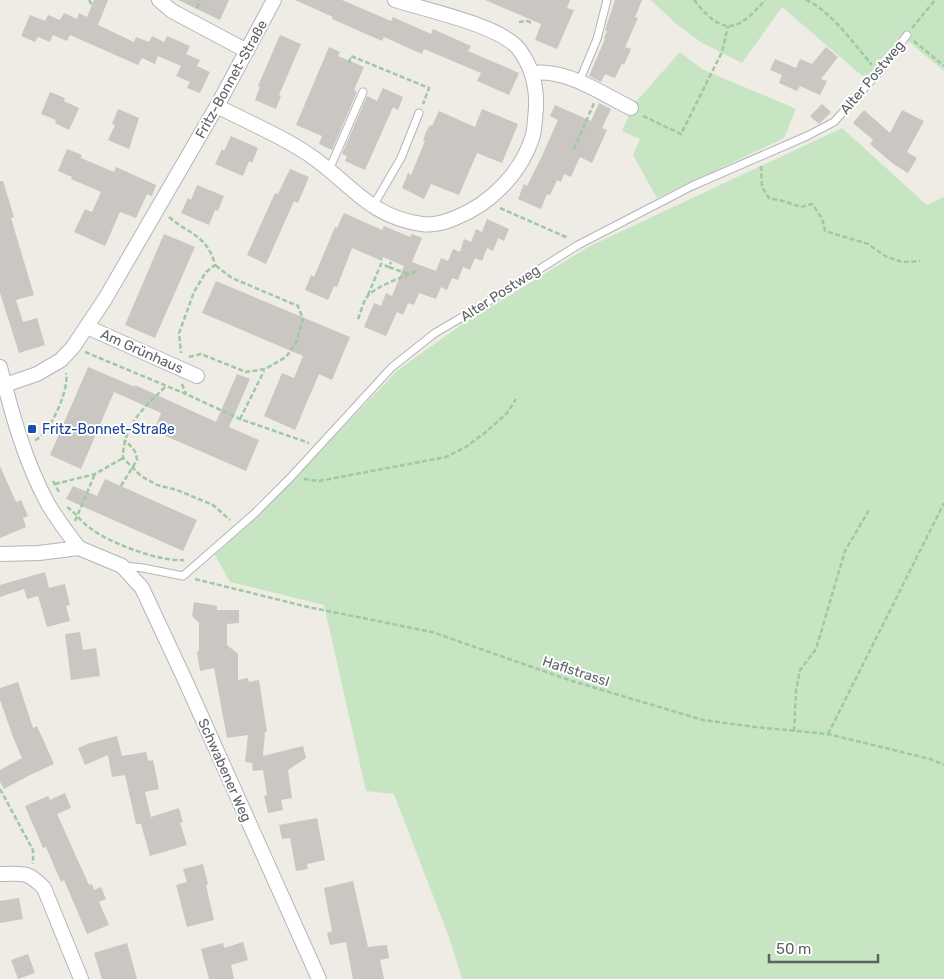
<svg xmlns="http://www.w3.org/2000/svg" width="944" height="979" font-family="Rubik,sans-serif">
<rect width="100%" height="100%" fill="#efebe5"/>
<g fill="#c7e5c2">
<path d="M651,0H944V71L901,35L867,80L782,7L742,63L702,43L675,23Z"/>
<path d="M680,52L702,69L796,109L784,138L657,198L633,155L640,139L622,131L634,104Z"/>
<path d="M842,128L927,205L944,197V979H462L450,940L394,794L366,791L324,605L230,582L215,555L259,515L398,370L461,325L590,246Z"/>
</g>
<g fill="#cac6c1">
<path d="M94,0H108L98,25L134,42L136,37L149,42L152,36L164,42L167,36L190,46L186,54L200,60L197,66L210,72L200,93L187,88L190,82L176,76L181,66L158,56L155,64L142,58L138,65L70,35L67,41L53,35L50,42L38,37L35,42L21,36L30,15L45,21L48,15L60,20L64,13L77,19L79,13L87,17Z"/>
<path d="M178,0H229L220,20Z"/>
<path d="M295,0H342L391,21L393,17L431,34L433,29L471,46L468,51L519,73L509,95L477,81L481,73L424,49L422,54L384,37L382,41L332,19L333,17Z"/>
<path d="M485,0H570L567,8L574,10L557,49L535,40L541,24Z"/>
<path d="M615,0H642L635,17L638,18L625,47L631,49L624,65L622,63L615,78L605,74L601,82L589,76L605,39L604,38L607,31L605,30Z"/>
<path d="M280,35L301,44L279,95L281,96L276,109L255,100L260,87L258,86Z"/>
<path d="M329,47L340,52L338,56L364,67L354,90L357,92L332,150L319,144L322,136L296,125Z"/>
<path d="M826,47L838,57L821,79L827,81L820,95L800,86L797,91L779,83L782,75L770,70L775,59L796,68L800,59L812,64Z"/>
<path d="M383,88L403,97L398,110L393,107L365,170L345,161L347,156L342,154L367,96L377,101Z"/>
<path d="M50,92L65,98L64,101L79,108L69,130L55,123L56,120L41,114Z"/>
<path d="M599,103L611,109L602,128L607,130L592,163L580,157L571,177L564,174L561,182L557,180L550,195L547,194L541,209L518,199L524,184L527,186L542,156L558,120L550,116L555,105L591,121Z"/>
<path d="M822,104L831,112L819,124L810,116Z"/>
<path d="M118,109L139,118L129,149L108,140L115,125L112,124Z"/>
<path d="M482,109L518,124L502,163L477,153L459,195L431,184L424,199L402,188L408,173L411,175L425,141L423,140L426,132L430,125L432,126L439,111L475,127Z"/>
<path d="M864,110L890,133L902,110L924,121L907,152L917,158L908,173L892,163L870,144L873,140L853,123Z"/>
<path d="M231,136L258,148L252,163L249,161L243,176L215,164L222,149L224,151Z"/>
<path d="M67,149L82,155L81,158L114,172L116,167L156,185L152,196L147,194L136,218L120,212L105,246L74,232L85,209L92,212L101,192L71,179L72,177L58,171Z"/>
<path d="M290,169L309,177L298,203L294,201L266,264L247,255L275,193L278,194Z"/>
<path d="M0,181H3L14,217L11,218L34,295L16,300L23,322L37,318L45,345L19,353L0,293Z"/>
<path d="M197,185L224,196L218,211L215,210L209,225L181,213L188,198L191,200Z"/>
<path d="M344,213L382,230L384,226L410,237L412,234L422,238L412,262L436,271L441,258L448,261L453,249L460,252L464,239L471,242L476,229L482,232L487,219L509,229L504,241L498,238L493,251L487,248L482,261L475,258L470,270L463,267L458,280L452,278L447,290L441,287L436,299L419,293L414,305L408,303L403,315L397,312L386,336L364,327L374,303L381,306L386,293L392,296L404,266L383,257L382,261L352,248L337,287L334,286L328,300L305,290L311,275L314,277L335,227L337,228Z"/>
<path d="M164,234L195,247L155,338L125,325Z"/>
<path d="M216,281L350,337L332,380L319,374L295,430L264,416L282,373L294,378L303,356L202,313Z"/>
<path d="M88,367L135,387V385L216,422L237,374L250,379L229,427L259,440L246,471L154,431L161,413L114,392L81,469L50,455Z"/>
<path d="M0,466L16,502L21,500L28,516L23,518L26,527L0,538Z"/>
<path d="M105,479L197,520L183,551L66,499L73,486L97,496Z"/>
<path d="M45,572L49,588L65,584L70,605L66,606L70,621L47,627L38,596L27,599L24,589L0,597V585Z"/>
<path d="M194,602L217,606V610H239V623L227,624V645L238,654V680L248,678L249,682L259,680L267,732H265L263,756L303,746L306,758L288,770L292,798L281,800L283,810L268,813L264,796L267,795L263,770L253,771L252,763L245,762L248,735L227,738L214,668L200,671L197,652L199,651V623L192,616Z"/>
<path d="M80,632L83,650L96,648L100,676L71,680L65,634Z"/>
<path d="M18,682L33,728L37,726L54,764L30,775L4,789L0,782V770L22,758L13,737L0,700V688Z"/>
<path d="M117,736L122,756L146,752L148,761L153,760L159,789L145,792L151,817L179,808L183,822L180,823L187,845L150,856L141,824H136L125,775L112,777L108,755L85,765L78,748L90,743Z"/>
<path d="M65,793L71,808L57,814L89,885L92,884L94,890L101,887L106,899L99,902L109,925L87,934L64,880L61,882L46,847L43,848L25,806L48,796L50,800Z"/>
<path d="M317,818L325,860L307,864L308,869L296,871L290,838L282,839L279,825Z"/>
<path d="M203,864L208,884L206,885L214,920L187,927L176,885L187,882L183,869Z"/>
<path d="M353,881L368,947L387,945L389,958L380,960L384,979H353L346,942L330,945L327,933L332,931L324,888Z"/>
<path d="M19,898L23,919L0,923V901Z"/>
<path d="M243,942L248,960L231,965L234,979H209L201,949L223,943L224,948Z"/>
<path d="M127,943L137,979H102L94,953Z"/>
<path d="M28,954L35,973L18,979L11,960Z"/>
</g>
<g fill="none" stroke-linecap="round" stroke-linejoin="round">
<defs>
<g id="lane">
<path d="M579,82L597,39L607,0"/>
<path d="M329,170L363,92"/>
<path d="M373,206L401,158L419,113"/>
<path d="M125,566L143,568L183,576L254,514L290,478L392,367L435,333L476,309L578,245L692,186L807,136L834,122L879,72L907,35"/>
</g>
<g id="street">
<path d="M159,0L172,11L247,51"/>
<path d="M532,73C568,69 600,93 631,108"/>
<path d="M217,106C247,122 280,135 308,154C349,181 368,217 422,224C434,226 445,222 455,218C491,204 522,172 533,135C535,126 535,117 536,108C537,86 532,66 518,48C498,25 426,10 395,0"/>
<path d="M87,327L197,376"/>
<path d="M0,367C12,414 25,462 48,504C57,519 68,534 79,548"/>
<path d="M5,385L37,374L61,360L73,347L105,299L217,106L274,0"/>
<path d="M0,554L39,553L79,548L122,566L142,588L185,680L319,979"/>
<path d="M0,874C23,874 26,870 44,888L81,979"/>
</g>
</defs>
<use href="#lane" stroke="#b2b6b9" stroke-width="9"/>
<use href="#street" stroke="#b2b6b9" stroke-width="16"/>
<g stroke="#9dc9a3" stroke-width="2.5" stroke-dasharray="5 2.5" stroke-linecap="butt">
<path d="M89,0L91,3L90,6"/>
<path d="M694,0C722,35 736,34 765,0"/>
<path d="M806,0C831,11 854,44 872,65"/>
<path d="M197,8L200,0"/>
<path d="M519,22L527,21L532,23"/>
<path d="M912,28L935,0"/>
<path d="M914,41L944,66"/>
<path d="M349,63L351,56L429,88L423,104"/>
<path d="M643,116L681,134L722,52L728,26"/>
<path d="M574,149L594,103"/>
<path d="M761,166L762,187L769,198L783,201L801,207L812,204L822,218L825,231L868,244L885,256L902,262L920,261"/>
<path d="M500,208L568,238"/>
<path d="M169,217C189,234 208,236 215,265L206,272L194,292L179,333L181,353"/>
<path d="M389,267L408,274"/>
<path d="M368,295L381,264L389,267L391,262"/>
<path d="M358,319C361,312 363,302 367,297C376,285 406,277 419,269"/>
<path d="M85,352L186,394L240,419L309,443"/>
<path d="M189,357L201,354L246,372L265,369L286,357L296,343L303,319L298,306L232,278L215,265"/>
<path d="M182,384L186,394"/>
<path d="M165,387C143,409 123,425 123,458L141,476L157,485L177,490L213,505L230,520"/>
<path d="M240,419L264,371"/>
<path d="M35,440C50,434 70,388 66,373"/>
<path d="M304,479L319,481L446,457L466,447L487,431L507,413L516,399"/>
<path d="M53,481L59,492"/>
<path d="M55,484L95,474L123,458"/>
<path d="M121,486L137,460C136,450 132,447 124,440"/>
<path d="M67,507C76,513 81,522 90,528C109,543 160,562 184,560"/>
<path d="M75,521L95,474"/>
<path d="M195,579L308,607L432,632L572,681L703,720L755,727L828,734L930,759L944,765"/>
<path d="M794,731L796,691L800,670L816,649L845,551L869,510"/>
<path d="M828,734L944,503"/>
<path d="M0,789L33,850V864"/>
</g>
<use href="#lane" stroke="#fff" stroke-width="7"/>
<use href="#street" stroke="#fff" stroke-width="14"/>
</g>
<rect fill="#1a4fb4" stroke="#fff" stroke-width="2" x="27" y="424" width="10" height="10" rx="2.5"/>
<g text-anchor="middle" stroke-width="4" stroke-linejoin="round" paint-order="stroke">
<g font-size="14" fill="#5d6265" stroke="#fff">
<text transform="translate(872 77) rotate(-50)" y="5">Alter Postweg</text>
<text transform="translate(231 79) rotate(-61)" y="5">Fritz-Bonnet-Straße</text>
<text transform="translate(500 293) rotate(-33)" y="5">Alter Postweg</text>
<text transform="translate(142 351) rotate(24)" y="5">Am Grünhaus</text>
<text transform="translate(576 671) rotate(18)" y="5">Haflstrassl</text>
<text transform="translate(225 770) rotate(66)" y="5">Schwabener Weg</text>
</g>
<g font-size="14" fill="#164399" stroke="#fff" text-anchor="start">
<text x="42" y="434">Fritz-Bonnet-Straße</text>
</g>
</g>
<path d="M769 954v8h109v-8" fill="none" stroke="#5d6265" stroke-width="2.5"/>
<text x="776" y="954" font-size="15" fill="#5d6265" stroke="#ffffff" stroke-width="4" paint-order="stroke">50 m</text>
</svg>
